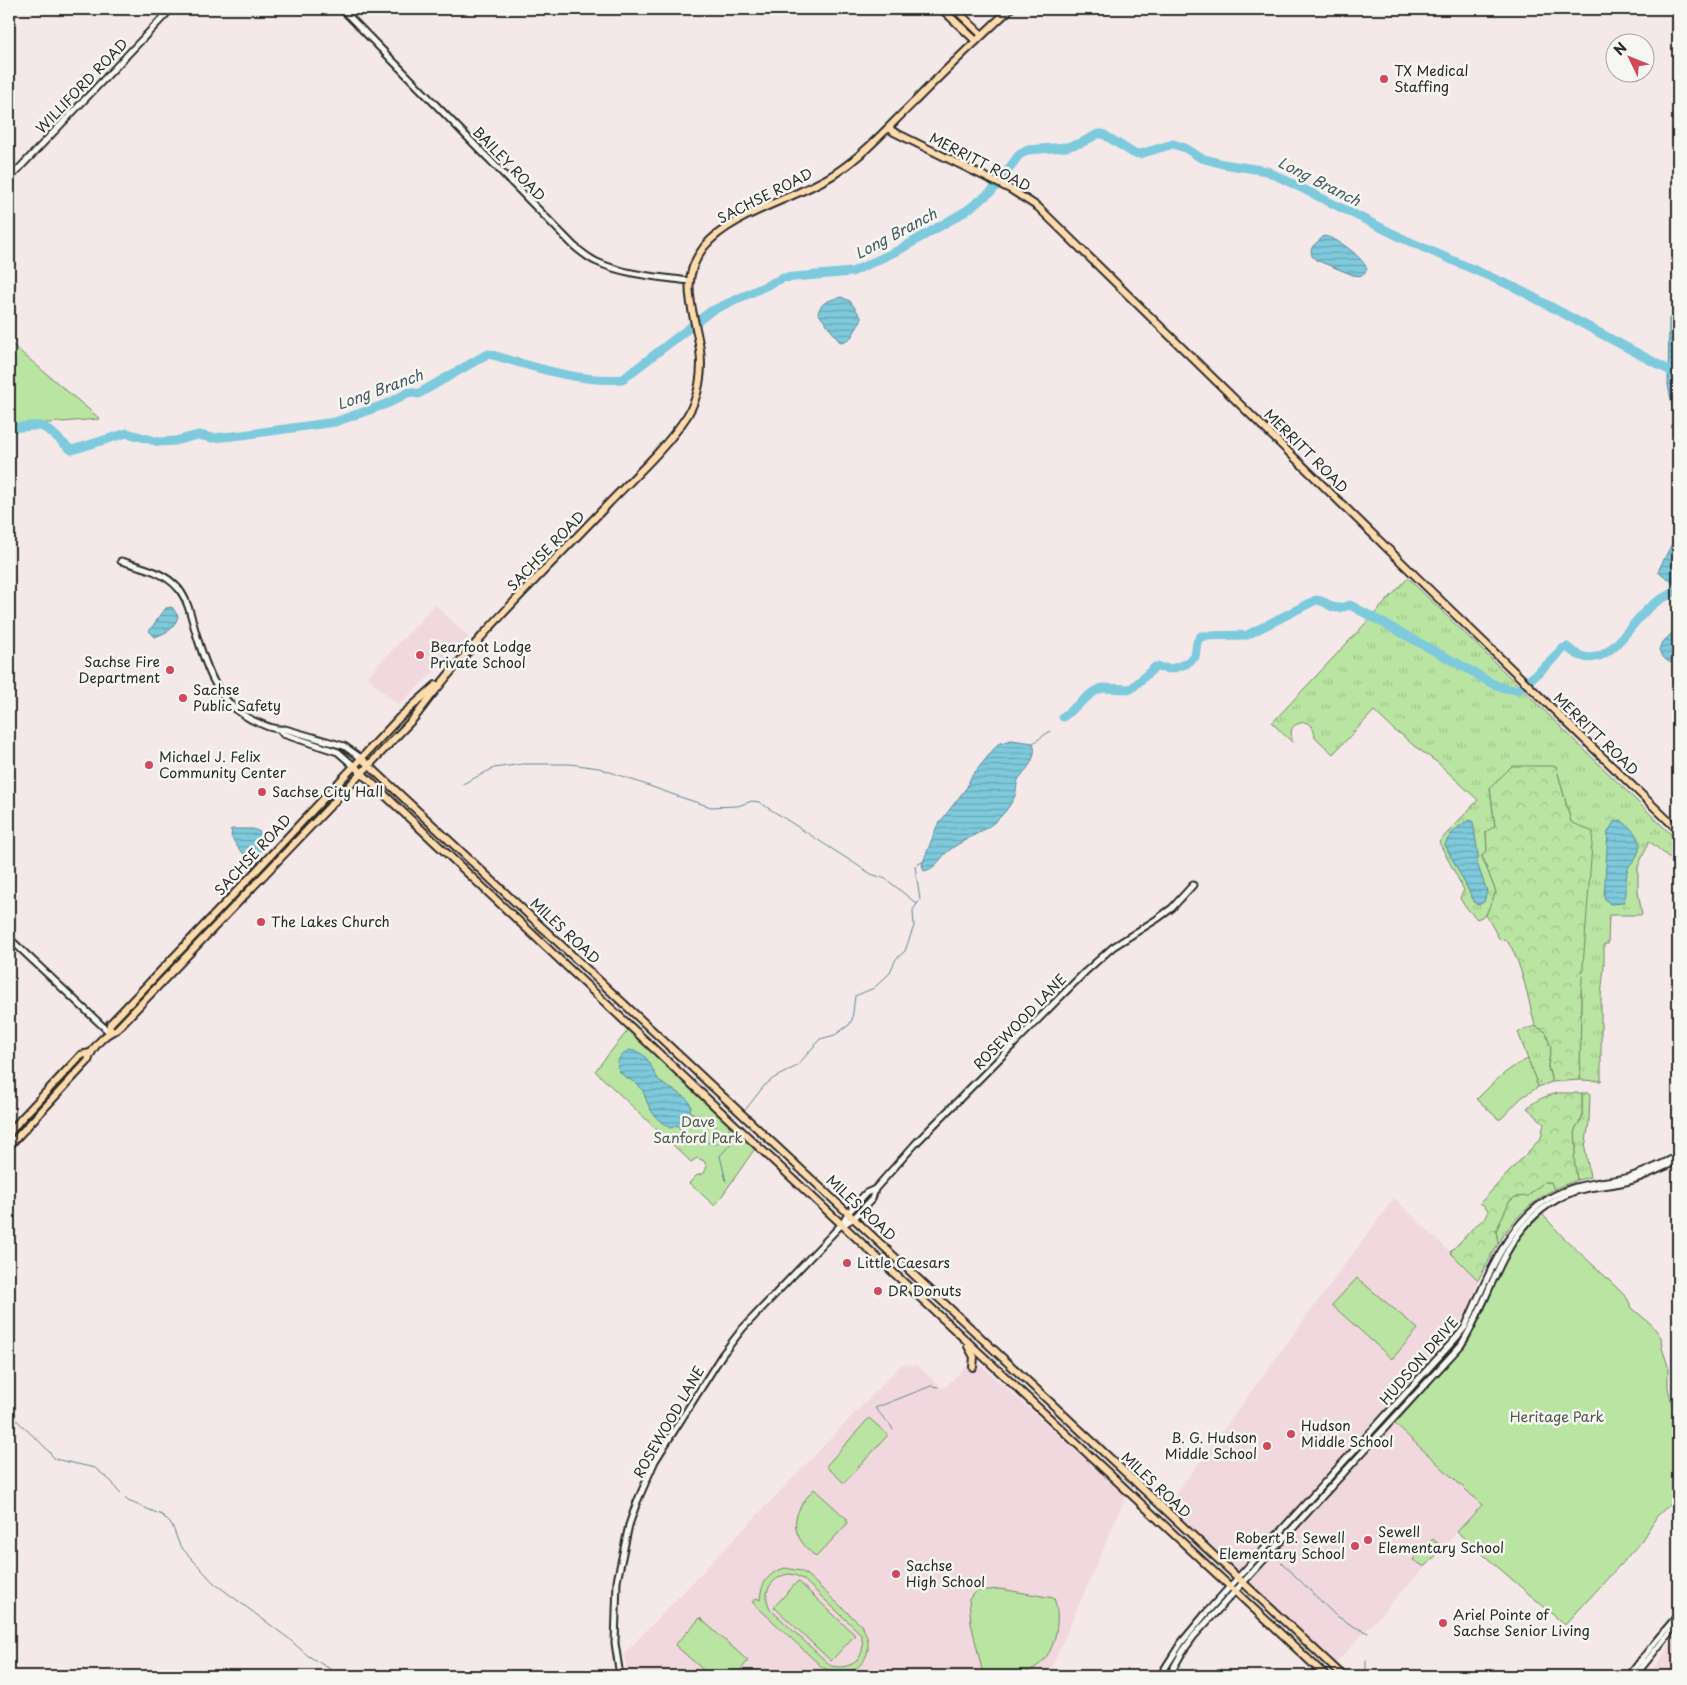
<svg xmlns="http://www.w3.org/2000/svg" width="1687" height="1685" font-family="'Playpen Sans',sans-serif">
<defs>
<pattern id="grass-tufts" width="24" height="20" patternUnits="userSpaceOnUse" patternTransform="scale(1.25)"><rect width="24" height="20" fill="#bae4a1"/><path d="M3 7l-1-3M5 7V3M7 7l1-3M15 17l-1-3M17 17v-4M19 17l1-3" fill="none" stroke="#a0c48b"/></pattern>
<pattern id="forest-crowns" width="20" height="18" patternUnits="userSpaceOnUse" patternTransform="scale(1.25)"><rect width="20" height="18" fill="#bae4a1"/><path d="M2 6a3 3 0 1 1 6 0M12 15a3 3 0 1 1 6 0" fill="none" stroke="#a0c48b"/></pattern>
<pattern id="water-rules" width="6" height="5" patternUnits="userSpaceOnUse" patternTransform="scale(1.25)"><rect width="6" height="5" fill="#7ecadd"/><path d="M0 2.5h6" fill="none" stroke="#67a4b3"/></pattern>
</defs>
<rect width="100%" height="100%" fill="#f4e8e9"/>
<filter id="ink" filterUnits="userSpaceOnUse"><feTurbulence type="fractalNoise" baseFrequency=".02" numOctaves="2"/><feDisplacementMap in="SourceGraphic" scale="10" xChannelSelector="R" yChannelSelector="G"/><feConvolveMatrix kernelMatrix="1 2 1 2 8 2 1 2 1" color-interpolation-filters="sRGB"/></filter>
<g filter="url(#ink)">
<g fill="#f1d8de">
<path d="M435,605L469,637L434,672L398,705L367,677Z"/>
<path d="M1394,1198L1479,1280L1465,1315L1426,1364L1238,1571L1168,1505Z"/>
<path d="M974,1359L1126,1496L1048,1676H634L626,1668L625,1653L902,1364L918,1366L943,1389Z"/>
<path d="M1395,1424L1482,1505L1335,1664L1247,1583Z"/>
<path d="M1678,1637V1676H1647L1675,1640Z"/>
</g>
<g fill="url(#grass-tufts)" stroke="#728866">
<path d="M1408,578L1678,841V865L1649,841L1638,867V891L1642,915H1609L1608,944H1604V966L1601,997V1081L1580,1080L1581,993L1571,822L1556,766L1490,788L1495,827L1486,832L1487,850L1482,856L1496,892L1486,915L1477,919L1464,905L1460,898L1464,890L1439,842L1478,800L1438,763L1413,745L1401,734L1396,732L1374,711L1333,754L1315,737C1314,729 1312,725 1305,722C1289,725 1290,730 1293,743L1272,723Z"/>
<path d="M1535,1026L1546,1032L1551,1048L1548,1066L1552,1082L1538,1087L1518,1032Z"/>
<path d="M1582,1093H1590L1589,1122L1585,1148L1590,1177L1577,1180L1574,1158L1576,1148L1575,1129L1582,1118Z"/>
<path d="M1544,1182H1551L1554,1189C1530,1203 1512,1220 1498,1244L1496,1231L1509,1202L1515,1197L1528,1196Z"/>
</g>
<g fill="url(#forest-crowns)" stroke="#728866">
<path d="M1512,766H1556L1571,822L1593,832L1581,993L1580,1080L1552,1082L1548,1066L1551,1048L1546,1032L1535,1026C1530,1007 1519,948 1504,939L1500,940L1486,915L1496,892L1482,856L1487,850L1486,832L1495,826L1490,788Z"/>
<path d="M1558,1093H1582V1118L1575,1129L1576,1148L1574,1158L1577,1180L1554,1189L1551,1182H1544L1528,1196L1515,1197L1509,1202L1496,1231L1498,1244L1478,1280L1450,1252C1457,1245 1465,1237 1472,1229C1479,1221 1499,1214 1480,1203L1541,1138L1544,1123L1527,1108C1537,1099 1546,1096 1558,1093Z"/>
</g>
<g fill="#bae4a1" stroke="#728866" fill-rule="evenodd">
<path d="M9,342L100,419L9,426Z"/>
<path d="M629,1029L756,1147L715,1206L689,1183L696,1176L704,1173L707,1167L704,1161L697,1158L691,1162L595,1071Z"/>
<path d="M1528,1059L1538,1087L1521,1098L1501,1119H1498L1477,1099C1493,1083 1507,1068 1528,1059Z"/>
<path d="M1542,1214L1564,1238L1608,1279L1627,1298L1632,1308L1652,1325L1661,1337L1662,1348L1668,1366V1387L1674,1415L1678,1425V1497L1657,1516L1640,1543L1565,1625L1457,1532L1482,1505L1395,1424L1469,1341L1507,1258L1519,1238Z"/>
<path d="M1357,1278L1418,1329L1392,1359L1332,1305Z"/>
<path d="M869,1418L888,1435L844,1483L826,1466Z"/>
<path d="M814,1489L847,1519V1524L816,1557C788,1533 790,1515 814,1489Z"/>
<path d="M1433,1539L1443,1548L1425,1567L1413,1560L1418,1552Z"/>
<path d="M785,1568L801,1571L807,1575L861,1625C882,1655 853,1685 822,1667L752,1602L757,1598L760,1600C761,1583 768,1573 785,1568ZM788,1574L795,1575L804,1580L860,1633C869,1655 854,1671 831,1666L771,1610C761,1594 770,1578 788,1574Z"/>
<path d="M798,1581L855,1635L831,1661L774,1607Z"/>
<path d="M1000,1589L1054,1598C1058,1610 1058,1620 1056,1632C1049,1672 1019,1680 983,1674L971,1623L969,1599L977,1591Z"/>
<path d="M700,1618L748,1661L735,1676H710L675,1645Z"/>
</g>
<g fill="url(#water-rules)" stroke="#5d8a96">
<path d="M1324,236C1337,238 1362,256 1367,269L1362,276L1353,275L1316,260L1312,256L1311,250L1313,246Z"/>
<path d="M841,297L850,301L861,317V321L850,339L843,343L839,341L818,313C821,301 831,300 841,297Z"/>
<path d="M1669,318L1678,320V436L1668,385Z"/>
<path d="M1678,532V587L1658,571Z"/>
<path d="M172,607L178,616C174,630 167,632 155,637L149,631L166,608Z"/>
<path d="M1678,627V664C1669,664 1662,658 1659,650L1661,644Z"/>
<path d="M1011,740L1033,743C1038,756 1028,768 1020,777C1016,781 1017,790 1015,796C1012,802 1007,810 1002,815C987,832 964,838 947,852C939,860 935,869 924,871L922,865L937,826L967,787L971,777L998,744Z"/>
<path d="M1470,820L1473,822L1478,854L1477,863L1487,891L1484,902L1478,905L1475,903L1445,845C1448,835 1461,823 1470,820Z"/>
<path d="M1621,820C1632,829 1645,840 1637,855C1635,860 1630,864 1628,868C1624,880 1629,891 1623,903L1610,904L1604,898L1608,832L1614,822Z"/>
<path d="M232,829H253L260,832C264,844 264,852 252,858C240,854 237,846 231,836L232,832L230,830Z"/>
<path d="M629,1050C649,1052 649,1065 658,1079C666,1091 701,1096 688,1115C684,1122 678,1126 670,1128C659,1122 652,1114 647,1102C645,1097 644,1092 641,1088C635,1080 621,1078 618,1068C615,1060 623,1054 629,1050Z"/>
</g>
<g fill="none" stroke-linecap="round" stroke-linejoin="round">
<g stroke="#5d8a96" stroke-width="1">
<path d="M1032,744L1050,731"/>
<path d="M461,785L494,768L523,764H570L599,768L683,798L711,807L738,806L752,801L759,802L871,874L886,879L917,904L920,900L915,866L924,861"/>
<path d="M746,1109L764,1086L774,1078L797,1066L820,1039L835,1035L849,1025L852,1020L855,996L874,988L889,974L896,959L905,951L914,926L913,910L917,904"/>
<path d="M690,1112L704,1117L727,1135L729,1128"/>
<path d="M678,1126L681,1130"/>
<path d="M683,1133L715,1145L722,1139"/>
<path d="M726,1181L720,1156L732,1142L727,1135"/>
<path d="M9,1413L45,1447L55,1459L95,1468L112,1482L117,1490L128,1501L162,1515L172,1525L180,1546L214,1583L288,1638L307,1655L330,1669L336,1676"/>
<path d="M893,1430L891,1426L875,1408L931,1386L938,1387"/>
<path d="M1275,1556L1335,1615L1353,1626L1368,1633"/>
<path d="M1366,1660V1676"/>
</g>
<g stroke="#7ecadd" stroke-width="9">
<path d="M9,426C19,430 30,424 40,426C53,429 61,444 72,450L127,433L159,442L175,441L198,435L213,438L242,435L335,422L389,403L409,392L418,394L484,356L489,354C532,366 578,383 623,379L711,311L783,278L852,272L899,250L966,211L992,191L1019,155L1028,150L1066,147L1081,143L1098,134H1103L1133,153L1140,154L1173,144L1185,148L1201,158L1223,164L1267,171L1406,240L1516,288L1678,375"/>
<path d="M1063,717L1092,693L1102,688L1131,689L1155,667L1171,669L1186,664L1195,657L1197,642L1201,636L1247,635L1316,600C1334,602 1326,613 1350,605L1475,673C1489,683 1501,689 1518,690L1550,662L1562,649L1567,647C1604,681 1626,626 1651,606C1659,599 1669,595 1678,590"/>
</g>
<defs>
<g id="minor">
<path d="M342,9L574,246C581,252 588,258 597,262C625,275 659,277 689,281"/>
<path d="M9,179L171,9"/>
<path d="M121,561C141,567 163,571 178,588C188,600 191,616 195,630C206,667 216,701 252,720C261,724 275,731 285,729L344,746L361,758"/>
<path d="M280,730L283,734L338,752L354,766"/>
<path d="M9,938L109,1032"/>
<path d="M843,1223L848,1213L866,1193L875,1189L917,1142L1085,972L1113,947L1157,919L1172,908L1193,885"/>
<path d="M620,1676L615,1643L617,1581L629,1525L637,1502L655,1461L722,1355L743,1328L839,1227L854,1218L872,1199L875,1189"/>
<path d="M1160,1676L1181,1643L1206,1613L1457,1337L1465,1327C1489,1276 1510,1209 1569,1189C1589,1182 1609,1182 1629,1177C1646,1172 1662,1164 1678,1156"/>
<path d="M1169,1676L1183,1651L1194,1636L1461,1345C1497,1289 1502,1219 1573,1192C1592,1185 1613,1187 1633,1180C1648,1175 1663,1167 1678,1161"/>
<path d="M1629,1676L1655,1642L1678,1615"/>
<path d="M1635,1676L1678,1622"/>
</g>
<g id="major">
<path d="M942,9L976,41"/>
<path d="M955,9L982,35"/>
<path d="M889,128L894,132L1010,189L1038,207L1434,594L1678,830"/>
<path d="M361,758L1343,1676"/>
<path d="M354,766L718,1109L1326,1676"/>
<path d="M109,1032L110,1024L256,871L399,718L436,685"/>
<path d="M9,1134L20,1120L81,1055L90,1053"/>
<path d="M9,1146L88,1061C91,1049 104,1034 116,1030L415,717C472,640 543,573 609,503C635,476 666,448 687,416C699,397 703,372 700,350C695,312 677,282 704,247C731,213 799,198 836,173C866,153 889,126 915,101C946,69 978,39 1010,9"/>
<path d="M968,1346L974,1357L973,1367"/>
</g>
</defs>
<use href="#minor" stroke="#2b2b2b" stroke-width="9"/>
<use href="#major" stroke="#2b2b2b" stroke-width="10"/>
<use href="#minor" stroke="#f6f6f2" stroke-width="5"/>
<use href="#major" stroke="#fedbac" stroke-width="6"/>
</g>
</g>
<g fill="#d1495b" stroke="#f6f6f2" stroke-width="2">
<circle cx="1384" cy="79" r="5"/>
<circle cx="420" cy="655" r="5"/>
<circle cx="170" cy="670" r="5"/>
<circle cx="183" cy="698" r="5"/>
<circle cx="149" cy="765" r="5"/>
<circle cx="262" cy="792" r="5"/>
<circle cx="261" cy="922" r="5"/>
<circle cx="847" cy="1263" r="5"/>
<circle cx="878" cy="1291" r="5"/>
<circle cx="1291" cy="1434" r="5"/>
<circle cx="1267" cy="1446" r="5"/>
<circle cx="1368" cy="1540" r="5"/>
<circle cx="1355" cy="1546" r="5"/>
<circle cx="896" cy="1574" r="5"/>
<circle cx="1443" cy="1623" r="5"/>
</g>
<g text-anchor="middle" stroke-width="5" stroke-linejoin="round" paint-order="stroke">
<g font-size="14" fill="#2b2b2b" stroke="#f6f6f2" text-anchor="start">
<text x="1394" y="76">TX Medical<tspan x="1394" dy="16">Staffing</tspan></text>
<text x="430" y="652">Bearfoot Lodge<tspan x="430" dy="16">Private School</tspan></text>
<text x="160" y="667" text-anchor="end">Sachse Fire<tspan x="160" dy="16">Department</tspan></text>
<text x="193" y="695">Sachse<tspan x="193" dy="16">Public Safety</tspan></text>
<text x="159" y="762">Michael J. Felix<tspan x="159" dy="16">Community Center</tspan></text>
<text x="272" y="797">Sachse City Hall</text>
<text x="271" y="927">The Lakes Church</text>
<text x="857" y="1268">Little Caesars</text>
<text x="888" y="1296">DR Donuts</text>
<text x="1301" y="1431">Hudson<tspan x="1301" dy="16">Middle School</tspan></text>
<text x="1257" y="1443" text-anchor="end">B. G. Hudson<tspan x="1257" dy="16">Middle School</tspan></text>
<text x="1378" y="1537">Sewell<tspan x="1378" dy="16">Elementary School</tspan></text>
<text x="1345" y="1543" text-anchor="end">Robert B. Sewell<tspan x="1345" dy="16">Elementary School</tspan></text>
<text x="906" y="1571">Sachse<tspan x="906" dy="16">High School</tspan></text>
<text x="1453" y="1620">Ariel Pointe of<tspan x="1453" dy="16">Sachse Senior Living</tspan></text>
</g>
<g font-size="14" fill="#2b2b2b" stroke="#f6f6f2">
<text transform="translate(82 86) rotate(-46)" y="5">WILLIFORD ROAD</text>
<text transform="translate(980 162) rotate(27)" y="5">MERRITT ROAD</text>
<text transform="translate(509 164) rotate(46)" y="5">BAILEY ROAD</text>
<text transform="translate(765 196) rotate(-27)" y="5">SACHSE ROAD</text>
<text transform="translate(1306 451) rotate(45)" y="5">MERRITT ROAD</text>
<text transform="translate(546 551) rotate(-46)" y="5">SACHSE ROAD</text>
<text transform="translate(1596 734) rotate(44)" y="5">MERRITT ROAD</text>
<text transform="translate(253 855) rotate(-47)" y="5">SACHSE ROAD</text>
<text transform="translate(565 931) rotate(43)" y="5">MILES ROAD</text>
<text transform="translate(1020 1022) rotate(-46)" y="5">ROSEWOOD LANE</text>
<text transform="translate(861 1208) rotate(43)" y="5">MILES ROAD</text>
<text transform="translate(1419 1361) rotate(-49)" y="5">HUDSON DRIVE</text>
<text transform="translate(669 1422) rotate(-60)" y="5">ROSEWOOD LANE</text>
<text transform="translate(1156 1485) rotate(43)" y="5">MILES ROAD</text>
</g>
<g font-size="14" fill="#4f5948" stroke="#f6f6f2">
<text x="698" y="1127">Dave<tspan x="698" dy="16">Sanford Park</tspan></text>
<text x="1557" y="1422">Heritage Park</text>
</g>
<g font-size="15" font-style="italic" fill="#445b60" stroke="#f6f6f2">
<text transform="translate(1319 182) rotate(27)" y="5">Long Branch</text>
<text transform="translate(896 234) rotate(-28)" y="5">Long Branch</text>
<text transform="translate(380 390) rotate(-20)" y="5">Long Branch</text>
</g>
</g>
<rect width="1687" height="1685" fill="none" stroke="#f6f6f2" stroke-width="30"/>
<rect x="15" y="15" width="1657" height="1655" fill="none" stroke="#2b2b2b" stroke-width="2" filter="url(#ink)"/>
<g transform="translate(1630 58) rotate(313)"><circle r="24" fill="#f6f6f2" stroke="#a5a5a2"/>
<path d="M0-4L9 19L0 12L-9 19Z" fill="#d1495b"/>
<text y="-8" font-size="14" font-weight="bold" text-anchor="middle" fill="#2b2b2b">N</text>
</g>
</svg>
